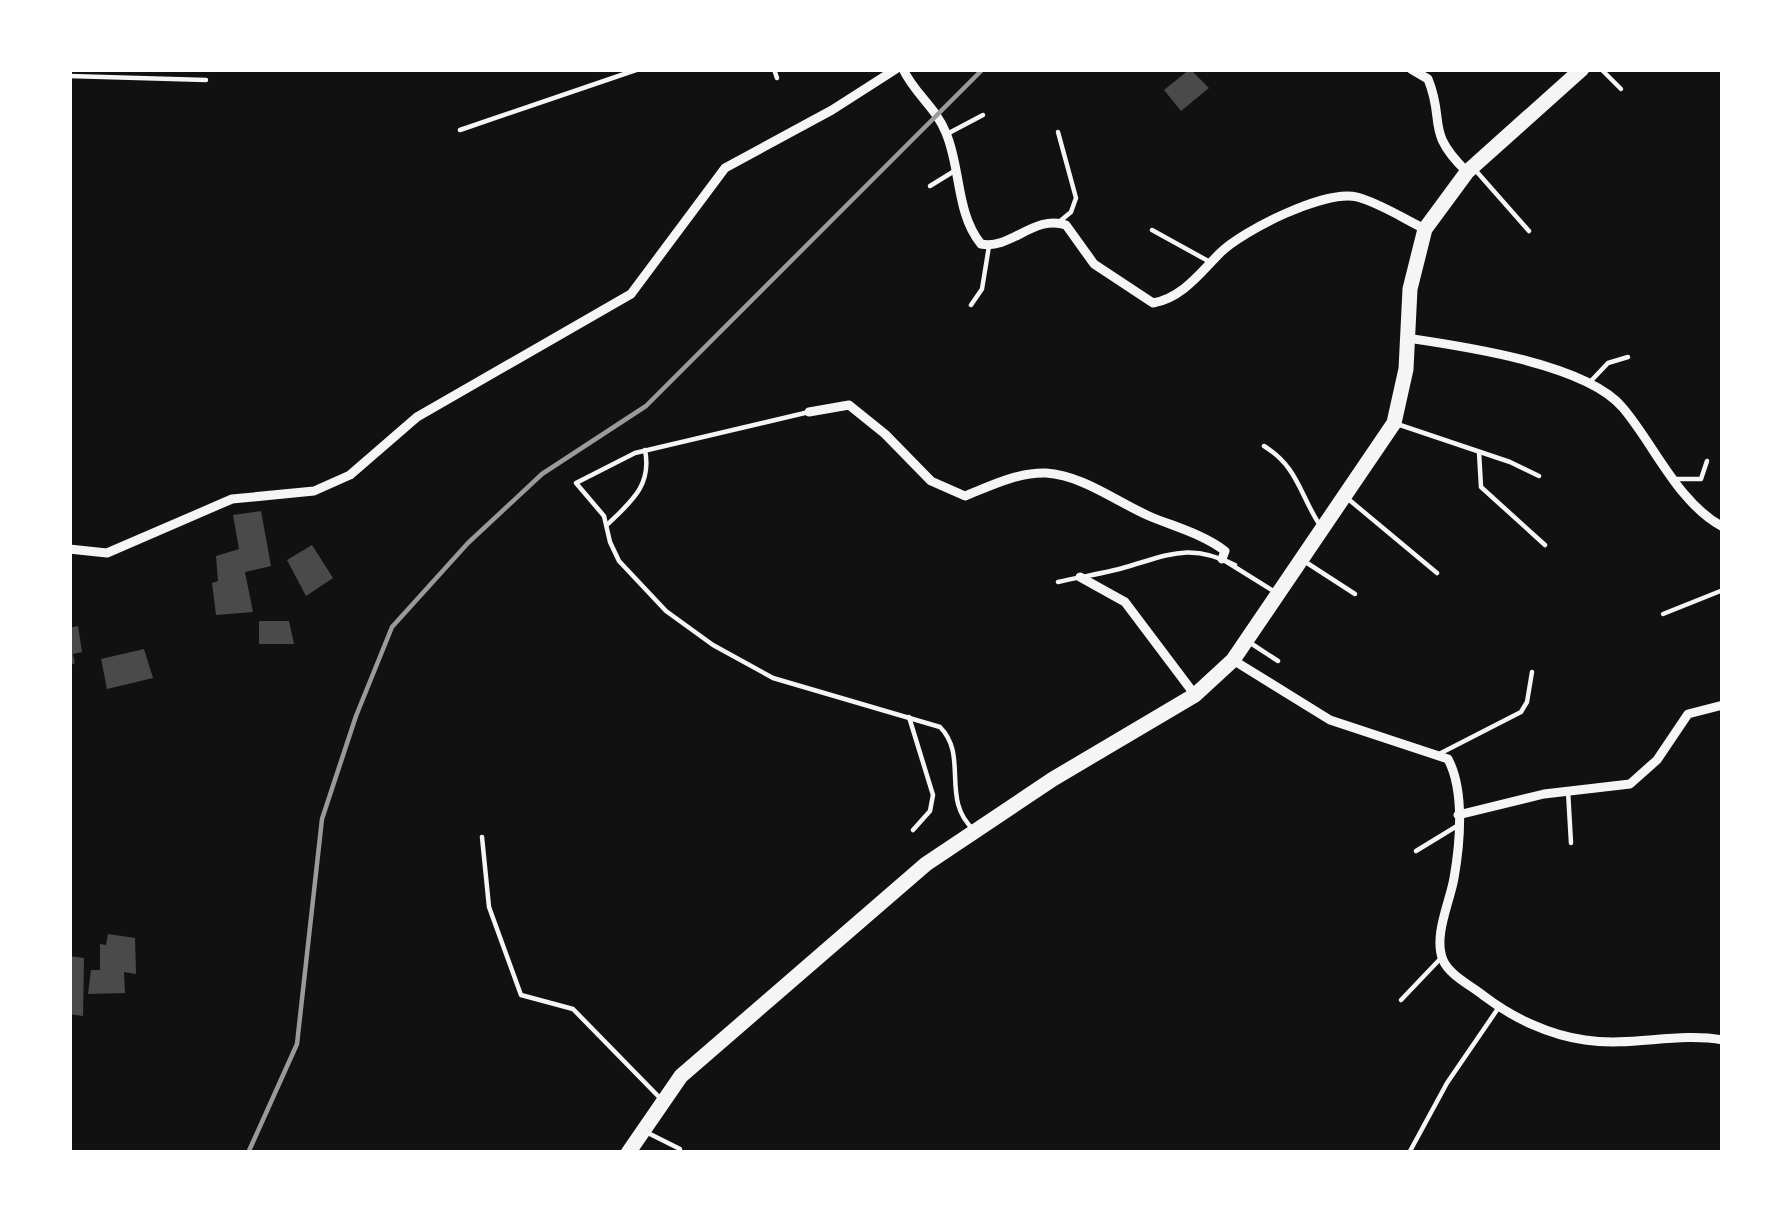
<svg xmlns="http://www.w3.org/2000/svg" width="1792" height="1222" font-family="Raleway,sans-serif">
<rect width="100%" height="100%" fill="#111"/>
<g fill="#4a4a4a">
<path d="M1190,69L1209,88L1181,111L1164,90Z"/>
<path d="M261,511L271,566L245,572L253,612L216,615L212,583L218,581L216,556L239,549L233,515Z"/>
<path d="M312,545L333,578L306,596L287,560Z"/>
<path d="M259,621H289L294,644H259Z"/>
<path d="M78,626L82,652L73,654L75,663L69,666V628Z"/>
<path d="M144,649L153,678L107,689L101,659Z"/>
<path d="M108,934L135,938L136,974L124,972L125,993L88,994L91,970H100V944L106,945Z"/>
<path d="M69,956L84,958L83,1016L69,1014Z"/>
</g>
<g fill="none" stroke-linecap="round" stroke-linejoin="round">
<g stroke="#f5f5f5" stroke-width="4.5">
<path d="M774,69L777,78"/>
<path d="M1601,69L1621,89"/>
<path d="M69,76L206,80"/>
<path d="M460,130L639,69"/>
<path d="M1058,132L1076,198L1071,212L1059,222"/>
<path d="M947,134L983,115"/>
<path d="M1477,172L1529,231"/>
<path d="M930,186L956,170"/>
<path d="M1152,230L1210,262"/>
<path d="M971,305L982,289L989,246"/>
<path d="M1590,382L1608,363L1628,357"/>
<path d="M809,412L635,453L576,483L604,516L610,542L619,561L666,611L713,645L773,678L940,727C969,756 940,800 974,830"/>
<path d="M1400,425L1510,462L1539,476"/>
<path d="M1264,446C1299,468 1299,494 1321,527"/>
<path d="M1479,452L1481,487L1545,545"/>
<path d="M1675,479H1701L1707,461"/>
<path d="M1347,498L1437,573"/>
<path d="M608,524C632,501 652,485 645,450"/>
<path d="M1304,561L1355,594"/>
<path d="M1058,582C1083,576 1109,573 1133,565C1173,553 1193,544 1235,565L1222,559L1275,592"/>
<path d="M1663,614L1723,590"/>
<path d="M1252,644L1278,661"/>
<path d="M909,717L933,795L930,811L913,830"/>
<path d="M1441,753L1521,712L1527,702L1532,672"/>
<path d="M1568,791L1571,843"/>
<path d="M482,837L489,907L521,995L573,1009L659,1097"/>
<path d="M1416,851L1457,826"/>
<path d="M1401,1000L1442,957"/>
<path d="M648,1133L680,1149"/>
<path d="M1409,1153L1447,1083L1499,1007"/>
</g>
<g stroke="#f5f5f5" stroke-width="9">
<path d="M903,69C914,93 937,109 946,133C961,168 956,214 981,244C1011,250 1034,214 1066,225L1094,264L1153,303C1182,298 1200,273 1220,253C1242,231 1325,189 1357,197C1380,203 1404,219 1425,229"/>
<path d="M1411,69L1428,79C1446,123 1424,130 1467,172"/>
<path d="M1407,338C1462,346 1587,364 1623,408C1655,446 1678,503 1723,527"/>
<path d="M809,412L849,405L885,434L931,481L965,496C990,486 1018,472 1046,473C1082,475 1117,502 1149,516C1175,527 1203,534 1225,551L1222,559"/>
<path d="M69,549L107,553L232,499L314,491L350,475L417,417L631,294L725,168L832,110L896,69"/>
<path d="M1080,577L1125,602L1195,695"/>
<path d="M1233,660L1330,720L1448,759C1465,791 1460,844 1454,878C1450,902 1433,936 1443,960C1449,975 1472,986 1484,996C1513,1018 1549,1035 1585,1040C1632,1047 1676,1032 1723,1040"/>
<path d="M1458,815L1544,794L1630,784L1657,760L1688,714L1723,705"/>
</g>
<path stroke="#f5f5f5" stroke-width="15" d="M628,1153L681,1076L926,864L1053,779L1195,695L1233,660L1394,423L1406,369L1410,289L1425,229L1467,172L1582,69"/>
<path stroke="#9a9a9a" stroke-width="4.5" d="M248,1153L297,1044L322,819L356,716L392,627L468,543L542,474L646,406L983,69"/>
</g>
<rect width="1792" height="1222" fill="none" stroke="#ffffff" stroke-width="144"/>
</svg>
